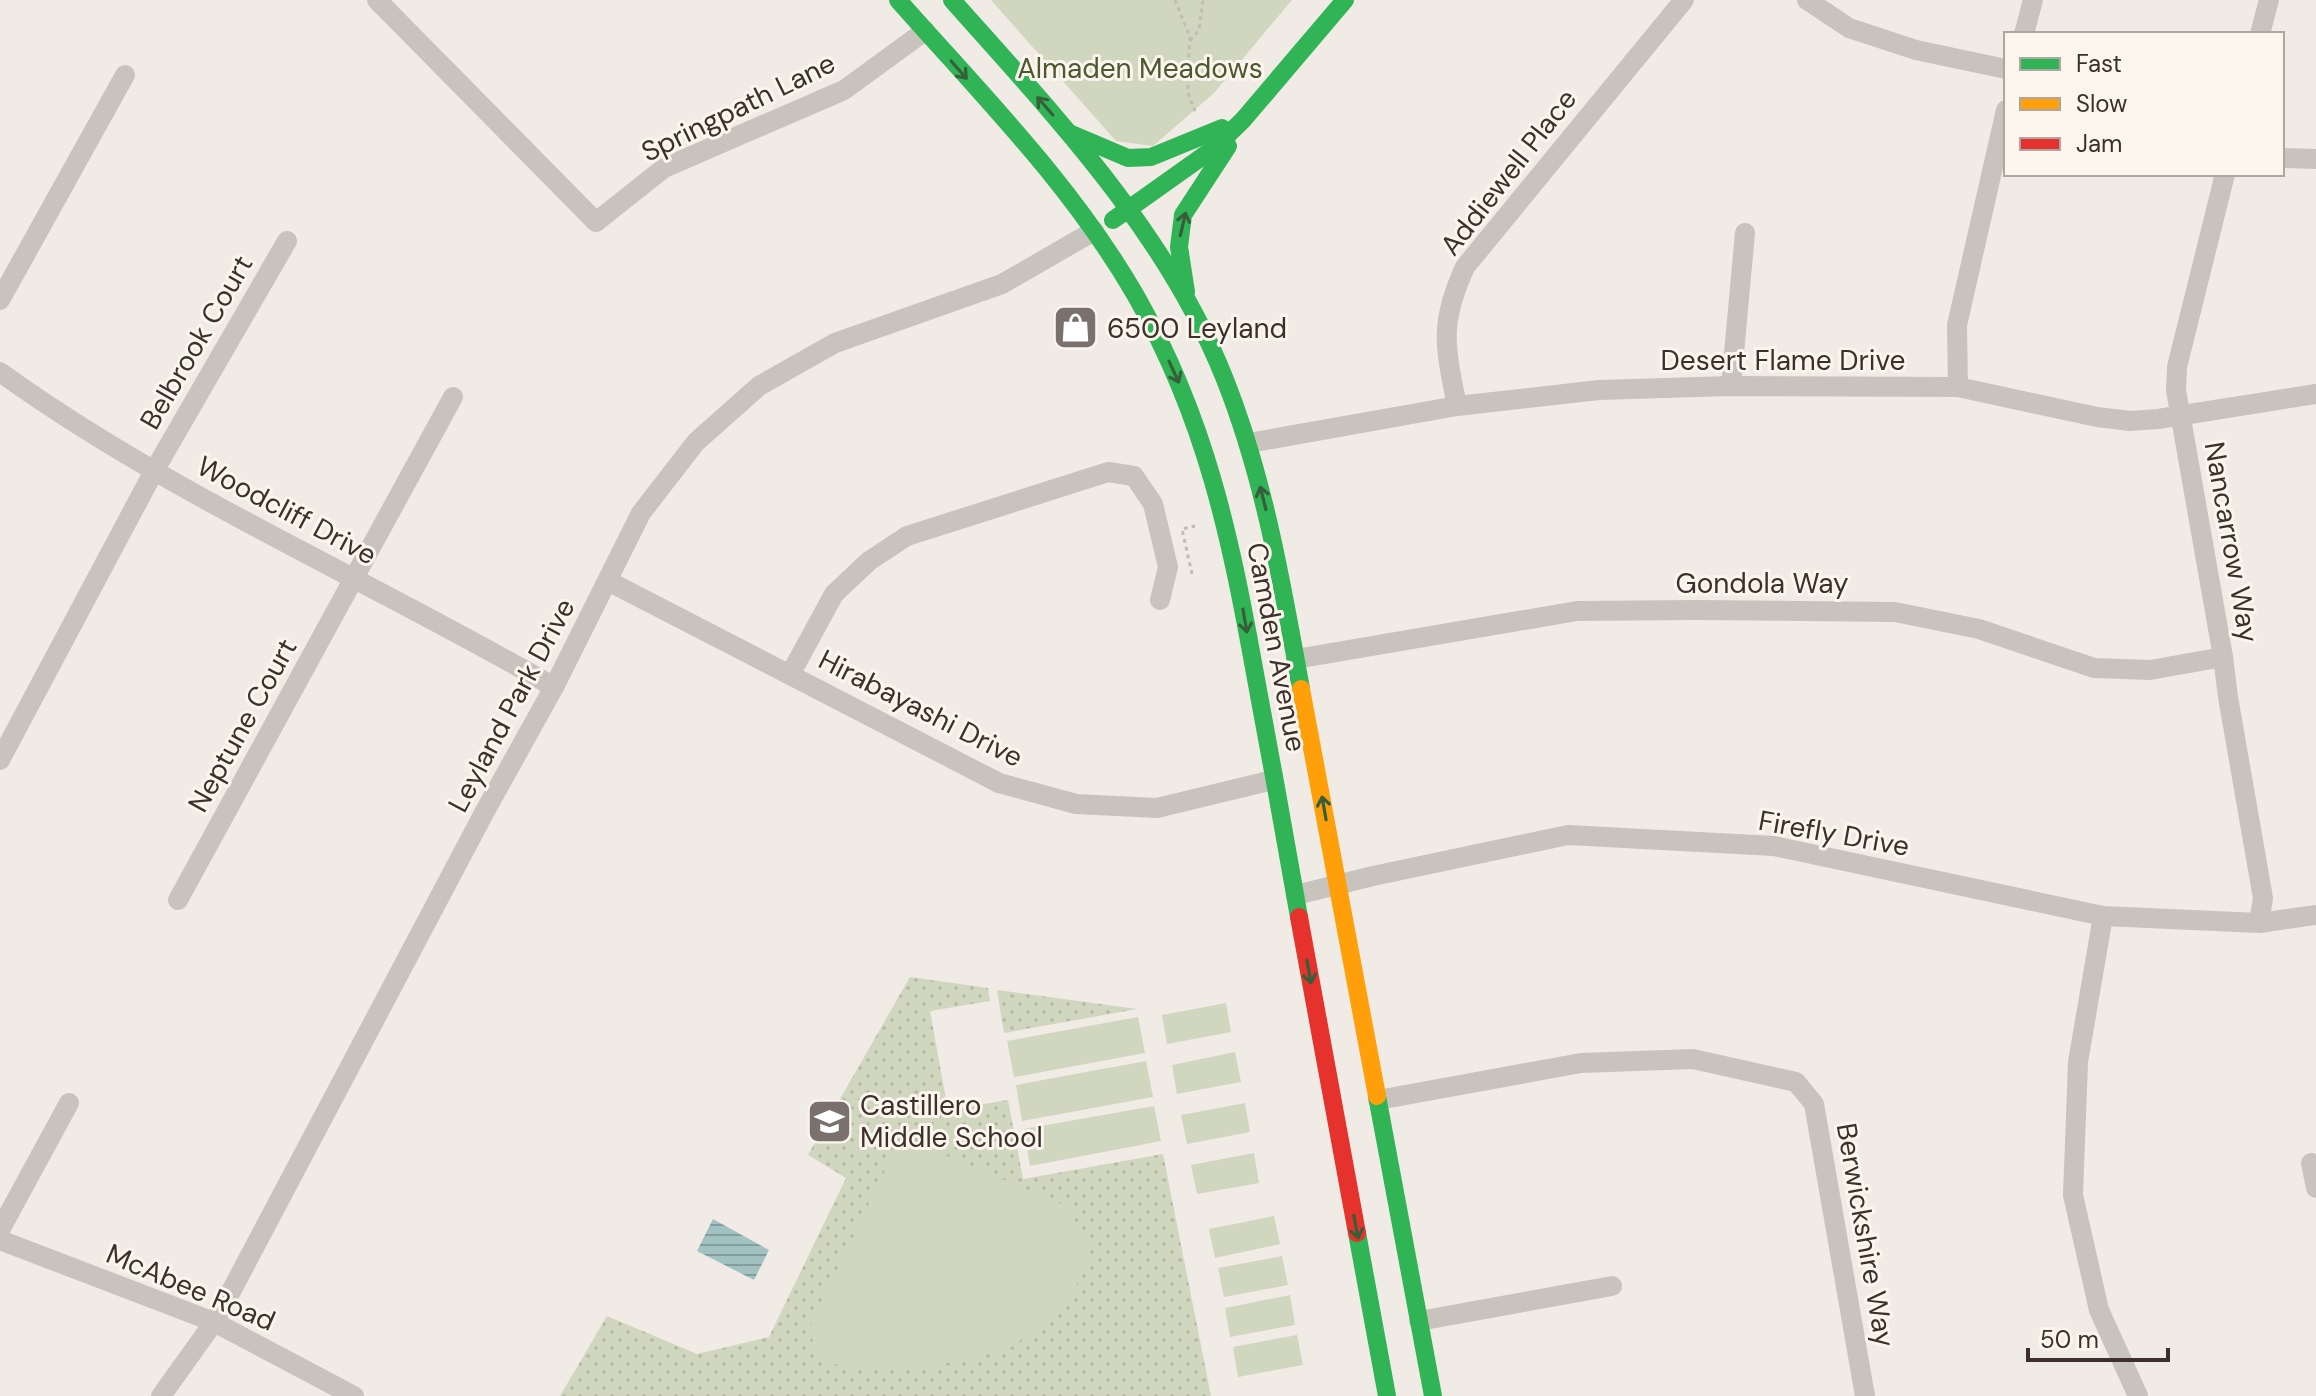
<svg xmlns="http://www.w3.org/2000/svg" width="2316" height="1396" font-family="'DM Sans',sans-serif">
<defs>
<pattern id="grass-dots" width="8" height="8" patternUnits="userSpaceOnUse" patternTransform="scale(2)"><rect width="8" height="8" fill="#d1d6bf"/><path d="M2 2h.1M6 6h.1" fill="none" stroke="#b4b8a4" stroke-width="1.8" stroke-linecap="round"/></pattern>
<pattern id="water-rules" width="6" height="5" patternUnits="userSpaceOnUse" patternTransform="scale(2)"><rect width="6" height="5" fill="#a1c2c1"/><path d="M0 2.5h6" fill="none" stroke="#849e9d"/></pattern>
</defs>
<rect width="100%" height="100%" fill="#f0ebe5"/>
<g fill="url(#grass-dots)">
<path d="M910,977L988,988L990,1001L930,1011L948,1110L1008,1100L1023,1179L1163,1154L1211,1396H560L607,1316L697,1354L769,1337L846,1178L808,1155Z"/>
<path d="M997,990L1137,1009L1004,1033Z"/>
</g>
<g fill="#d1d6bf">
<path d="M991,0H1292L1214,93L1153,146L1116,141Z"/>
<path d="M1226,1003L1231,1032L1167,1044L1162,1015Z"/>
<path d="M1138,1017L1145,1053L1014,1077L1007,1041Z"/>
<path d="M1235,1052L1241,1082L1177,1094L1172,1065Z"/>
<path d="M1146,1061L1153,1097L1022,1121L1016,1085Z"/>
<path d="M1245,1103L1250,1132L1187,1144L1181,1115Z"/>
<path d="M1154,1106L1161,1141L1030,1166L1024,1129Z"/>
<path d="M901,1137L1069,1207L1092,1258L1064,1307L1008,1350L915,1370L830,1364L807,1332Z"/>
<path d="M1254,1153L1259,1183L1197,1194L1191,1165Z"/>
<path d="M1274,1216L1280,1244L1215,1258L1209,1229Z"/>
<path d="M1282,1256L1288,1285L1224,1297L1218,1268Z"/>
<path d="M1290,1295L1295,1325L1230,1337L1225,1308Z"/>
<path d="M1297,1335L1303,1365L1238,1377L1233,1347Z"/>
</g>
<path fill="url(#water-rules)" d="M713,1219L769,1250L754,1280L697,1251Z"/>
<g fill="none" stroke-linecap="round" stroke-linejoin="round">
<g stroke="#c2bbb6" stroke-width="3" stroke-dasharray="4 4" stroke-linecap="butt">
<path d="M1175,0L1190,37L1187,79L1189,96L1195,111"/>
<path d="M1190,41L1199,30L1203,0"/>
<path d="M1192,574L1182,529L1195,526"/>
</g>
<g stroke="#c9c3be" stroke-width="20">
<path d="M377,0L596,222L664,168L844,90L925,31"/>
<path d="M1807,0L1849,28L1916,50L2006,69"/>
<path d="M2024,34L2033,0"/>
<path d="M2260,34L2269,0"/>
<path d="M2282,158L2316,159"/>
<path d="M2225,174L2177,367L2176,390L2223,657L2228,697L2263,898L2259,923"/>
<path d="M0,300L125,75"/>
<path d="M0,372C172,496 370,580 554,687"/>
<path d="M1731,386L1745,233"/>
<path d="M1958,387L1957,325L2006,110"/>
<path d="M1457,406C1445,346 1439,324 1465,267L1684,0"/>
<path d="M1249,443L1457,406L1599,390L1731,386L1958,387L2097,417L2130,421L2158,419L2316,394"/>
<path d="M608,581L999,783L1076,804L1157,808L1273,780"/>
<path d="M1296,659L1577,611L1696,610L1895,612L1979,629L2094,668L2150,670L2223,657"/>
<path d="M791,673L834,594L869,561L907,536L1108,472L1134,476L1153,504L1168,567L1160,600"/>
<path d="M0,760L154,471L287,241"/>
<path d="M1296,895L1373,876L1568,835L1774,846L2103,916L2259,923L2316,915"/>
<path d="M178,900L453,397"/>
<path d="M2103,916L2078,1062L2073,1195L2099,1310L2138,1396"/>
<path d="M1378,1100L1581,1063L1693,1059L1796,1082L1814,1104L1865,1396"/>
<path d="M2311,1163L2316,1188"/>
<path d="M0,1230L69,1103"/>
<path d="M0,1240L214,1322L354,1396"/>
<path d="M1419,1321L1612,1286"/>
<path d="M161,1396L214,1322L227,1299L484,813L554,687L641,513L696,442L759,386L835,343L1002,284L1094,231"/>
</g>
<g stroke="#30b455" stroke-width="18">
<path d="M898,0C982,95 1072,185 1136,296C1207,421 1231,540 1256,679C1271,758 1285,838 1299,917"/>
<path d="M952,0C1054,115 1166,232 1224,377C1264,477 1282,583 1301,689"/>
<path d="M1069,133L1128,158L1151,157L1222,128"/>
<path d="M1113,220L1213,149L1243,120L1345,0"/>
<path d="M1186,292L1179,247L1183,215L1228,146"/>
<path d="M1377,1096L1433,1396"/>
<path d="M1357,1233L1387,1396"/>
</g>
<path stroke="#ff9f0a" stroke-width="18" d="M1301,689L1377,1096"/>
<path stroke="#e5322d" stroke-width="18" d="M1299,917L1357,1233"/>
</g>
<defs><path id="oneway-shaft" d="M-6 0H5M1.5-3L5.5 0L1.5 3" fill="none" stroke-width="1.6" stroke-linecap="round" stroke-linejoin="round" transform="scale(2)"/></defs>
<g stroke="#375e3a">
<use href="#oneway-shaft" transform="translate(959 70) rotate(49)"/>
<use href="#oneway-shaft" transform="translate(1045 106) rotate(-131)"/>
<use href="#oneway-shaft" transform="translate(1183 224) rotate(-77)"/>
<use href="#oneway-shaft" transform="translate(1174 372) rotate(65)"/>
<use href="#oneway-shaft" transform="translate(1263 498) rotate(-104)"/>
<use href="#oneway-shaft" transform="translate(1245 621) rotate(80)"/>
<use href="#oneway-shaft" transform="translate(1324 808) rotate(-100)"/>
<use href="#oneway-shaft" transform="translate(1309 972) rotate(80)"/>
<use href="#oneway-shaft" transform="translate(1356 1227) rotate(79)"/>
</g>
<defs>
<symbol id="shop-square" viewBox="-11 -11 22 22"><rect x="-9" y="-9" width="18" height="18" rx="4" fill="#7a716c" stroke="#fbf5ee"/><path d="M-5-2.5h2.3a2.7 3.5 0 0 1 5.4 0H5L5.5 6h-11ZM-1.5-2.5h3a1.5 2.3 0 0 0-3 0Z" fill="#fff"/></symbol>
<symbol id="school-square" viewBox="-11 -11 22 22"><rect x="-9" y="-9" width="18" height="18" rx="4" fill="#7a716c" stroke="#fbf5ee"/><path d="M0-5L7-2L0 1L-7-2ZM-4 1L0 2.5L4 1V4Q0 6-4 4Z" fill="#fff"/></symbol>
</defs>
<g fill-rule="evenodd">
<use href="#shop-square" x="1050" y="302" width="51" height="51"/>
<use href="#school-square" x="804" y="1096" width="51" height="51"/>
</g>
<g text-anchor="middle" stroke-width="6" stroke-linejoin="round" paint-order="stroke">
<g font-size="28" fill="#4a5a2e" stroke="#fbf5ee">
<text x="1140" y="78">Almaden Meadows</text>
</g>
<g font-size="28" fill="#3b302b" stroke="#fbf5ee">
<text transform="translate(738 107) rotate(-26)" y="10">Springpath Lane</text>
<text transform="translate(1508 172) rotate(-52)" y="10">Addiewell Place</text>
<text transform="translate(196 342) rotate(-60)" y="10">Belbrook Court</text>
<text x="1783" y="370">Desert Flame Drive</text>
<text transform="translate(287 510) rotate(28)" y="10">Woodcliff Drive</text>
<text transform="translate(2232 542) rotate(80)" y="10">Nancarrow Way</text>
<text x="1762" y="593">Gondola Way</text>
<text transform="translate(1277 647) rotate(79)" y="10">Camden Avenue</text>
<text transform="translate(511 705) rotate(-62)" y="10">Leyland Park Drive</text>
<text transform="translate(921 708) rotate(27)" y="10">Hirabayashi Drive</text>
<text transform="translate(242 725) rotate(-61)" y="10">Neptune Court</text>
<text transform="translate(1834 833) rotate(10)" y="10">Firefly Drive</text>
<text transform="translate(1866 1235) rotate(80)" y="10">Berwickshire Way</text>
<text transform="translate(191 1287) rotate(23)" y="10">McAbee Road</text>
</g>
<g font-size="28" fill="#3b302b" stroke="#fbf5ee" text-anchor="start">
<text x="1107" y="338">6500 Leyland</text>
<text x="860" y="1115">Castillero<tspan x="860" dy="32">Middle School</tspan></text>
</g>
</g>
<rect x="2004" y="32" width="280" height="144" fill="#fbf5ee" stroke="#aea6a0" stroke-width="2"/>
<rect x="2020" y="58" width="40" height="12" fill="#30b455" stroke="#aea6a0" stroke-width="2"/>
<text x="2076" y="72" font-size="24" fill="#3b302b">Fast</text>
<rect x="2020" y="98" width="40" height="12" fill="#ff9f0a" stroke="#aea6a0" stroke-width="2"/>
<text x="2076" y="112" font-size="24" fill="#3b302b">Slow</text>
<rect x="2020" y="138" width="40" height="12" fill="#e5322d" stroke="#aea6a0" stroke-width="2"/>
<text x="2076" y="152" font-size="24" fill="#3b302b">Jam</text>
<path d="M2028 1348v12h140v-12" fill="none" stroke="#3b302b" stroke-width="4"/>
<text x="2040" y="1348" font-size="24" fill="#3b302b" stroke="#fbf5ee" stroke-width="6" paint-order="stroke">50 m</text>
</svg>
